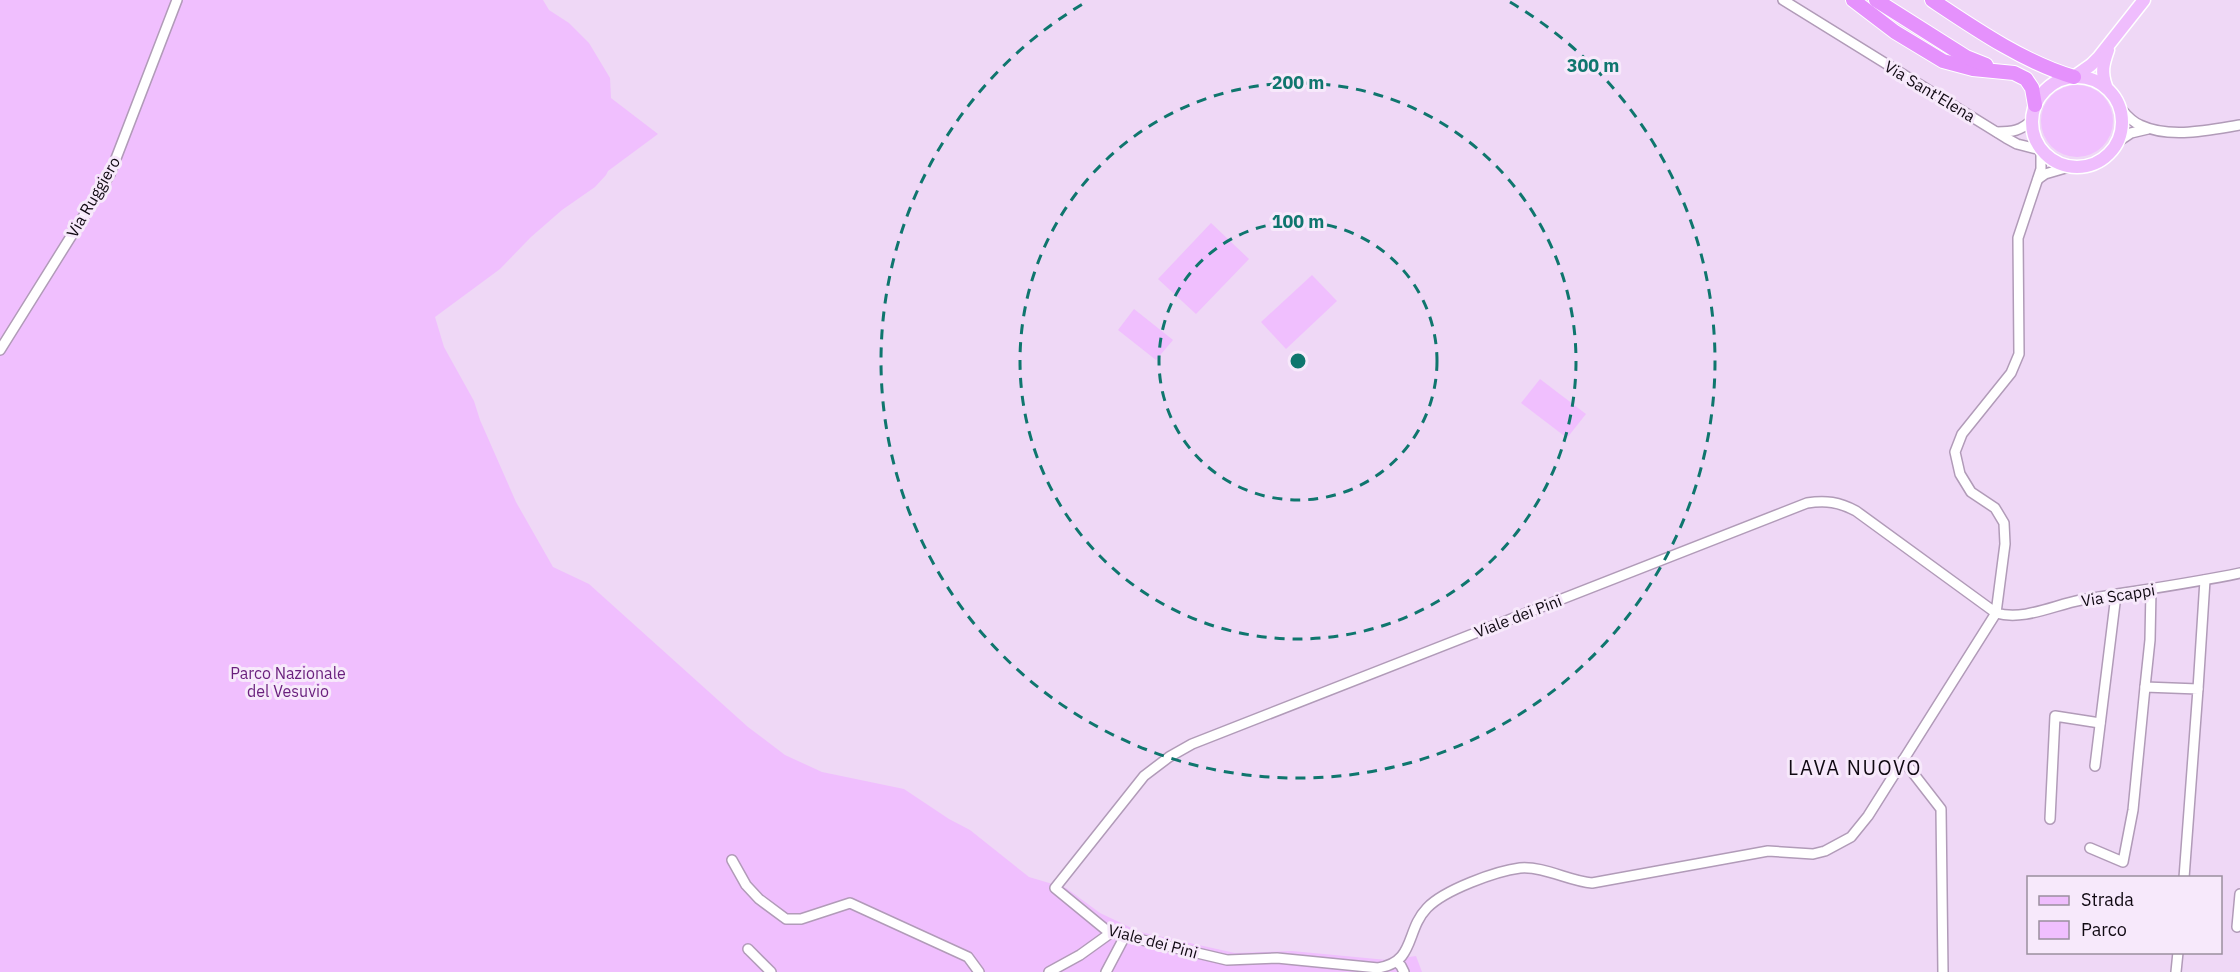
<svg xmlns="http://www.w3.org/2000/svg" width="2240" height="972" font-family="'IBM Plex Sans',sans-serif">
<rect width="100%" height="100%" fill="#efd8f6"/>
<g fill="#f0bffe">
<path d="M0,0H543L549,10L569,23L589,43L610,78L611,98L658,134L608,171L606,175L595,187L562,210L531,237L500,269L435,317L444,347L474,401L480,420L516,502L553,567L589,584L748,727L785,755L822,772L904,789L949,819L970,830L1029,877L1066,888L1100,913L1140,932L1235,953L1292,951L1387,960L1416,956L1422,972H0Z"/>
<circle cx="2077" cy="121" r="36"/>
<path d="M1211,223L1249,259L1196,314L1158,279Z"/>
<path d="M1312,275L1337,301L1286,349L1261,322Z"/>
<path d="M1134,309L1173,340L1156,360L1118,330Z"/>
<path d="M1540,379L1586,414L1567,438L1521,403Z"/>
</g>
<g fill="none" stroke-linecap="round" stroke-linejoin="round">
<defs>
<g id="minor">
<path d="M1783,0L2006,138L2017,144L2041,150V169L2018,238L2019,354L2011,373L1962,434L1955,452L1960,474L1971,492L1995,508L2004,523L2005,544L1996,613L1868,816L1851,837L1825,851L1813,854L1768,851L1592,883C1569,881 1544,866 1520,868C1496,871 1444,890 1427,908C1405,931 1416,962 1378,968L1277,958L1227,960L1125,936L1105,929L1055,888L1144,776L1169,757L1192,744L1807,503C1826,500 1839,502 1856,511L1996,613C2024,621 2054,605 2081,600C2134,591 2187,584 2240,573"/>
<path d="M2122,110C2127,116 2133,122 2140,125C2170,139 2209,130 2240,125"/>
<path d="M1997,132C2012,132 2021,131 2032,120"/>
<path d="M2119,141L2131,133L2148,129"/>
<path d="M2038,179L2045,174L2069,167"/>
<path d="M0,350L110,174L177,0"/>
<path d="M2145,687L2150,640L2151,589"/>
<path d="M2198,689L2205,580"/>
<path d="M1903,760L1941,809L1943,972"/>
<path d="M2095,766L2116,595"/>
<path d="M2050,819L2055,716L2100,723"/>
<path d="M2090,848L2123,862L2133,810L2145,687L2198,689L2184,878"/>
<path d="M732,860L746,885L759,899L786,919H801L850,903L968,957L979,972"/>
<path d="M2237,927L2240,894"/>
<path d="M748,949L771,972"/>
<path d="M1397,962L1401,966L1404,972"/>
<path d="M1049,972L1080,955L1112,932"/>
<path d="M1106,972L1125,936"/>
<path d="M2176,972L2178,952"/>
</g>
<g id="major">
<circle cx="2077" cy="122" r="45"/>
<path d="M2074,77L2091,65L2099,57L2144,0"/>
<path d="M2106,86C2101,72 2103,64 2108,50"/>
</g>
<g id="highway">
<path d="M1853,0L1895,32L1943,61L1973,69L2014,73L2026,79L2032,88L2035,105"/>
<path d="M1876,0L1966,57L1986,65"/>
<path d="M1932,0C1974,28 2025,63 2074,77"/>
</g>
</defs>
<use href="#minor" stroke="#b19bb8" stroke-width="12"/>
<use href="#major" stroke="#fff" stroke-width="15"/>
<use href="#highway" stroke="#fff" stroke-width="16"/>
<use href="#minor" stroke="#fff" stroke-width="9"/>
<use href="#major" stroke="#efbdfd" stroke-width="12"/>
<use href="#highway" stroke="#e591fc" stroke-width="14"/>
</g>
<g fill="none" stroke="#0f766e" stroke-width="3" stroke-dasharray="10 8">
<circle cx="1298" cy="361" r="139"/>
<circle cx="1298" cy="361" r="278"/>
<path d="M1510 2A417 417 0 1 1 1086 2"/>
</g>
<g text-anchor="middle" stroke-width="6" stroke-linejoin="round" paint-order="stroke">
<g font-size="16" fill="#100912" stroke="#f7e9fb">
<text transform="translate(1930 91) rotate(31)" y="6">Via Sant'Elena</text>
<text transform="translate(93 197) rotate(-60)" y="6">Via Ruggiero</text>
<text transform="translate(2118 595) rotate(-9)" y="6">Via Scappi</text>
<text transform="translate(1518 616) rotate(-21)" y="6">Viale dei Pini</text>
<text transform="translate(1153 941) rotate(15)" y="6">Viale dei Pini</text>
</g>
<g font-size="16" fill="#691f7c" stroke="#f7e9fb">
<text x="288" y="679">Parco Nazionale<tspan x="288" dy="18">del Vesuvio</tspan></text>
</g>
<g font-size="20" letter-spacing="1.5" fill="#100912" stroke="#f7e9fb">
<text x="1855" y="775">LAVA NUOVO</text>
</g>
</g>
<circle cx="1298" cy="361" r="9" fill="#0f766e" stroke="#f7e9fb" stroke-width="3"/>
<g font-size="18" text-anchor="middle" font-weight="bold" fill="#0f766e" stroke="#f7e9fb" stroke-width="6" stroke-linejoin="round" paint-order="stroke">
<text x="1593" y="72">300 m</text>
<text x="1298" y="89">200 m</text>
<text x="1298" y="228">100 m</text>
</g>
<rect x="2027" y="876" width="195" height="78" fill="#f7e9fb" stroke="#9b8f9e" stroke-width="1.5"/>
<rect x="2039" y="896" width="30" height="9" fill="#efbdfd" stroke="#9b8f9e" stroke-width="1.5"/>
<text x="2081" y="906" font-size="18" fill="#100912">Strada</text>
<rect x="2039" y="921" width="30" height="18" fill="#f0bffe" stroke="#9b8f9e" stroke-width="1.5"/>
<text x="2081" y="936" font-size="18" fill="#100912">Parco</text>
</svg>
